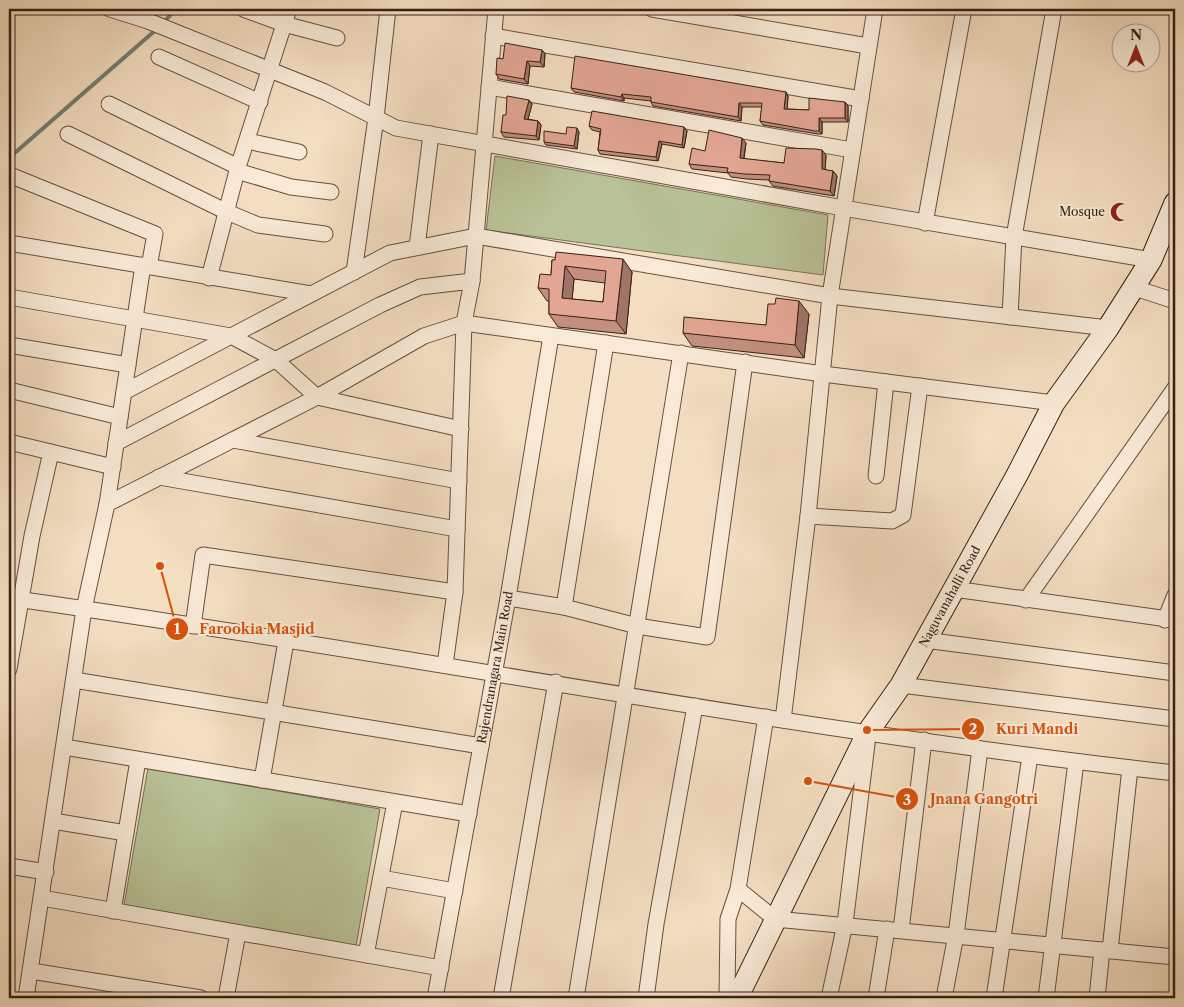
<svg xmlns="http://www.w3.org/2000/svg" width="1184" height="1007" font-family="'Libre Caslon Text',serif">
<rect width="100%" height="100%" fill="#f4dec1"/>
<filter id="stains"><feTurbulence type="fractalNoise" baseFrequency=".004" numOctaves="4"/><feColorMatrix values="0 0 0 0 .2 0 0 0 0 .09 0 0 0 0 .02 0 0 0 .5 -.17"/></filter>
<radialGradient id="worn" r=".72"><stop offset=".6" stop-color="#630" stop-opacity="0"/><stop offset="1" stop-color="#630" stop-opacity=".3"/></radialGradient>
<g fill="#b8c296" stroke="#777256">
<path d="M495,156L828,215L823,275L486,230Z"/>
<path d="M148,768L380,809L356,946L124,905Z"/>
</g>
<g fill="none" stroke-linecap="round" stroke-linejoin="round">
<g stroke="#737e74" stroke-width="4">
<path d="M163,23L176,9"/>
<path d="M9,158L158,28"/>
</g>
<defs>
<g id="street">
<path d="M110,9L148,21L325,92L396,128L843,208L1151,260"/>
<path d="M243,9L284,24L337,38"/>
<path d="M652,9L868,46"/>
<path d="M493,36L861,99"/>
<path d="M159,57L260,102"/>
<path d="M489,87L852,150"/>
<path d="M109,104L238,167"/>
<path d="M68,134L227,212L258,225L325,234"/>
<path d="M247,141L299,152"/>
<path d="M237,171L291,187L331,192"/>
<path d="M12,176L155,234L149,267"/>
<path d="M925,223L964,9"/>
<path d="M9,243L311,294"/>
<path d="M417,247L431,134"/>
<path d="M354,272L376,118L388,9"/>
<path d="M209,278L238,167L289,9"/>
<path d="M1135,288L1175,301"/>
<path d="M9,297L231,336L276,360L317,397L461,429"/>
<path d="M1010,317L1014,237L1054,9"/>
<path d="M9,345L128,365"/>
<path d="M9,390L120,417"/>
<path d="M124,392L390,253L476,236L830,296L1108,328"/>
<path d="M233,440L459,481"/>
<path d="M9,442L113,467"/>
<path d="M116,443L380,305L420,287L472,281"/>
<path d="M876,476L886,382"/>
<path d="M159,477L457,529"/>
<path d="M107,504L317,397L424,336L464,323L823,374L1054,403"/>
<path d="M808,516L892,521L903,515L920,386"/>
<path d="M954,589L1175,620"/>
<path d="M9,598C398,652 784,730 1175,773"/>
<path d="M508,598L564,607L637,626L707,637L745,362"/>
<path d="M1026,600L1175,388"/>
<path d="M564,607L606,343"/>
<path d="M1165,620L1175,595"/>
<path d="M193,626L203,555L455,592"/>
<path d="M925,640L1175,673"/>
<path d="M445,665L455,592L464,323L472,281L496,9"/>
<path d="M9,669L32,536L51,452"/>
<path d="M74,680L481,746"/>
<path d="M901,685L1175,719"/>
<path d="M783,720L808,516L830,296L875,9"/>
<path d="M64,747L469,814"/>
<path d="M262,780L286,641"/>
<path d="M53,821L126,833"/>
<path d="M9,866L46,872"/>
<path d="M381,878L455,891"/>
<path d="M738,889L775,919L1175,957"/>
<path d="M42,898L441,968"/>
<path d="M113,911L138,760"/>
<path d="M901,930L924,740"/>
<path d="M1110,950L1130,768"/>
<path d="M366,955L395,802"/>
<path d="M31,971L201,998"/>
<path d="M26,998L84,609L107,504L143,265"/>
<path d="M226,998L238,933"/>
<path id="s1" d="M435,998L508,598L551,336"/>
<path d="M501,998L556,682"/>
<path d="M576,998L681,353"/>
<path d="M646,998L656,924L695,706"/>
<path d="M727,998L728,919L738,889L766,717"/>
<path d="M829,998L845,924L867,744"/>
<path d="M876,998L887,929"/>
<path d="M944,998L956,935L980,749"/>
<path d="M994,998L1030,756"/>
<path d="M1046,998L1076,762"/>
<path d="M1097,998L1102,950"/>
</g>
<g id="secondary">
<path id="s2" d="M737,998L868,732L901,685L1017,475L1054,403L1108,328L1151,260L1175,203"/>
</g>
</defs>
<use href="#street" stroke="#665041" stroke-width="17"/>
<use href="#secondary" stroke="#362116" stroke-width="23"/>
<use href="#street" stroke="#f8ead7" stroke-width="15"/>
<use href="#secondary" stroke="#f8ead7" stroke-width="21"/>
</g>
<g fill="#c48f7f" stroke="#362116" fill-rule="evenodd">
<path d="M542,50L545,54L544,67L530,66L528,84L499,79L496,74L503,59Z"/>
<path d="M571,88L786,92L788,96L787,109L809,110L845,102L848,106V122H822V134H818L763,125L760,121L762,107H742L741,121L653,106L651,102V101L624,98V101L574,92Z"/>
<path d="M529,100L532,104L528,119L538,121L541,125L539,140L504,137L501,132L506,115Z"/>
<path d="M589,126L684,127L687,131L684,148L662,144L658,161L600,154L598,150L600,132L592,130Z"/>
<path d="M579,132L577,149L546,145L544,142L566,134Z"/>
<path d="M746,143L744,159L784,163L826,155L825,170L833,171L837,176L834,196L773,186L769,181V180L747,179L731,177L728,173L692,169L689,164L705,151Z"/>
<path d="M552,260L632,272L626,334L558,327L549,314V301H547L538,288L551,275ZM574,279L605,283L603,302L572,299Z"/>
<path d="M809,314L804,358L692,346L683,333L766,325Z"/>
</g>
<g fill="#a07468" stroke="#362116">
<path d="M542,50L545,54L544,67L540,62Z"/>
<path d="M527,61L530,66L528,84L524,79Z"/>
<path d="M786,92L788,96L787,113L784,109Z"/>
<path d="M622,94L624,98V101L621,97Z"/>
<path d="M529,100L532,104L527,123L524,119Z"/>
<path d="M845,102L848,106V122L845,118Z"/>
<path d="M739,103L742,107L741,121L738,117Z"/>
<path d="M819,118L822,122V134L819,131Z"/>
<path d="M538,121L541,125L539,140L536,136Z"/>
<path d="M684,127L687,131L684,148L682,145Z"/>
<path d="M577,128L579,132L577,149L574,146Z"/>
<path d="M742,138L746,143L743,163L740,158Z"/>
<path d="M659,141L662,144L658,161L656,157Z"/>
<path d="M822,150L826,155L825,174L822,169Z"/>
<path d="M833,171L837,176L834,196L830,191Z"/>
<path d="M623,259L632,272L626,334L616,321Z"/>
<path d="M565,266L574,279L571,311L562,298Z"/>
<path d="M799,301L809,314L804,358L795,345Z"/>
</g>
<g fill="#e4a694" stroke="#362116" fill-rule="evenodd">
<path d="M505,43L542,50L540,62L527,61L524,79L496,74L497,58L503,59Z"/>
<path d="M575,56L786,92L784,109L809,110V98L845,102V118H819V131H815L760,121L762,103H739L738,117L651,102V97L622,94L621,97L571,88Z"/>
<path d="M507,96L529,100L524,119L538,121L536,136L501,132L503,115H506Z"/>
<path d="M592,111L684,127L682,145L659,141L656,157L598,150L601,129L589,126Z"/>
<path d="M567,127L577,128L574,146L544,142V131L566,134Z"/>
<path d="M709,130L742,138L740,158L784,163L786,148L816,149L822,150V169L833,171L830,191L769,181L770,175L744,174L727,172L728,168L689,164L692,148L705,151Z"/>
<path d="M556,252L623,259L616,321L549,314V289L538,288L540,274L551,275L552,260H555ZM565,266L606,271L603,302L562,298Z"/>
<path d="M776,298L799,301L795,345L683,333L684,317L766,325L768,304H775Z"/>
</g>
<defs>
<symbol id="mosque-bare" viewBox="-9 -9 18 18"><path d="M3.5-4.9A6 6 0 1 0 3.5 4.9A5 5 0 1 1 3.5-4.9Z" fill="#8f2418" stroke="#f8ead7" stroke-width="2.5" paint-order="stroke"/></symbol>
</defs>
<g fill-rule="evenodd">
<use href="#mosque-bare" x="1106" y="198" width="28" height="28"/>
</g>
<g text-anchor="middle" stroke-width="4" stroke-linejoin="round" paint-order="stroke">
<g font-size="12" fill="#362116" stroke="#f8ead7" text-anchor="end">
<text x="1105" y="216">Mosque</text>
</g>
<g font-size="12" fill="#362116" stroke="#f8ead7">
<text dy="4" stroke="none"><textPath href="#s2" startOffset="455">Naguvanahalli Road</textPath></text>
<text dy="4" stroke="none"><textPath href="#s1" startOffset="336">Rajendranagara Main Road</textPath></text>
</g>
</g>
<path fill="none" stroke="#d6530d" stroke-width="2" d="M160 566L177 629M867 730L973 729M808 781L907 799"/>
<g fill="#d6530d" stroke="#f8ead7" stroke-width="2">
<circle cx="160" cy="566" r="5"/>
<circle cx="867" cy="730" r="5"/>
<circle cx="808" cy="781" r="5"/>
<circle cx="177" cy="629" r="12"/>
<circle cx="973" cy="729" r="12"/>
<circle cx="907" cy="799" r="12"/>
</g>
<g font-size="15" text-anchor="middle" font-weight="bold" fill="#fff">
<text x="177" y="634">1</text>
<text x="973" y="734">2</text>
<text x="907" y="805">3</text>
</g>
<g font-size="14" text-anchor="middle" font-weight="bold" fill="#d6530d" stroke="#f8ead7" stroke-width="4" stroke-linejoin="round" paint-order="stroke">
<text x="257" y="634">Farookia Masjid</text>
<text x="1037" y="734">Kuri Mandi</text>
<text x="984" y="804">Jnana Gangotri</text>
</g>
<rect width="1184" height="1007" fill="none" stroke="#f4dec1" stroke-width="30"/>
<rect x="10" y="10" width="1164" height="987" fill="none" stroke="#362116" stroke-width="2.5"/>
<rect x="15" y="15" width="1154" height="977" fill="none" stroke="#362116"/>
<g transform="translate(1136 48)"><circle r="24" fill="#f8ead7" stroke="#aa9a8a"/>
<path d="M0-4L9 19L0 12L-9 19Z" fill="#8f2418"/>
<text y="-8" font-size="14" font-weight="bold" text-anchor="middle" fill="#362116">N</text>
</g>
<rect width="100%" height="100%" filter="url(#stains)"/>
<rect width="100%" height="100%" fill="url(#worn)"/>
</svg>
